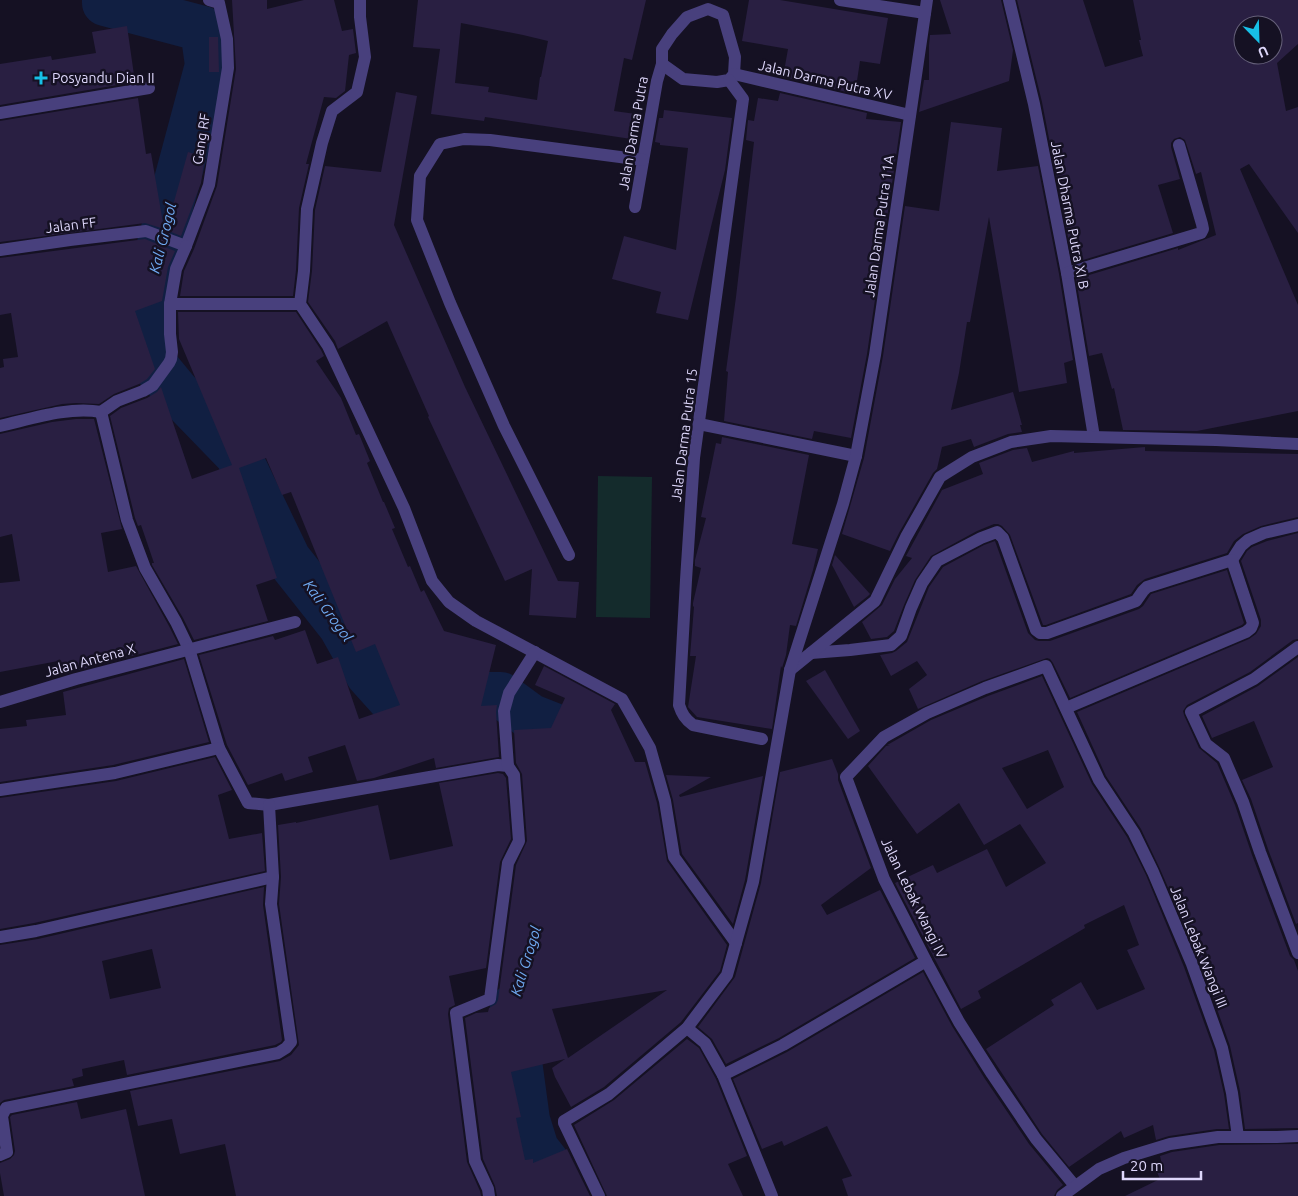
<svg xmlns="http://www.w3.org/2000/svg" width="1298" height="1196" font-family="Ubuntu,sans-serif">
<rect width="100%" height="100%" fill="#151123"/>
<path fill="#142b2c" d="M598,476L652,477L650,618L596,617Z"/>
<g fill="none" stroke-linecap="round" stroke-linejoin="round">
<g stroke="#111f42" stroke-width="46">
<path d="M105,0V3L203,29L208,65L156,259L145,330L152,362L176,391L238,455L288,559L341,626L368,674L395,704L418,711L465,695H501L531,717L564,730L570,738L576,767V778"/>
<path d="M513,1007L512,1027L519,1061L527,1120L536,1149L547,1163L556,1196"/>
</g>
</g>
<g fill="#291f42" fill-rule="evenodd">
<path d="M232,0H267V9L304,0H334L342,31L353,29L356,53L349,55L345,91L336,98L324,97L306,164H309L299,208L296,270L293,296H180L184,271L194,249L217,186L236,69Z"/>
<path d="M418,0H646L632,60L624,58L614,111L643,115L638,140L485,117L484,121L431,114L440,49L413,47ZM461,23L523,35L548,41L541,77H540L537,100L488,92L489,87L455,83Z"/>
<path d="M749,0H780L888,18L880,64L860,61L855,94L783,77L788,49L742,41Z"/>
<path d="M940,0H1001L1013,50L1009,81L919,112L924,80H929V45L930,35L951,34Z"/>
<path d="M1017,0H1083L1105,67L1143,56L1139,40H1141L1133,0H1298V44L1277,63L1286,111L1298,107V233L1249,164L1240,169L1298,305V411L1197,431L1123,430L1114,388L1112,389L1102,353L1089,356L1076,279L1178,248V250L1216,235L1201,172L1196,174L1185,140L1180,137L1174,139L1171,143V147L1180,179L1158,185L1173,233L1073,263L1042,102ZM1243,25H1273V55H1243Z"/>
<path d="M127,26L135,82L0,105V64L51,56L52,60L96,53L92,32Z"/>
<path d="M209,37H218L219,72H209Z"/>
<path d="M396,92L417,96L394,225L465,387L558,581L579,582L576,618L529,615L532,569L505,581L428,417L429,416L387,321L338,349L335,341L308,302L312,271L315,210L325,166L381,172Z"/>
<path d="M780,93L867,113L866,119L901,122L867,354L851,438L814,431L812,439L724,421L728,372L726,371L736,297L754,142L746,140L748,120L754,121L758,98L778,101Z"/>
<path d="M138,98L146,154L151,153L164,229L145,223L0,242V121Z"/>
<path d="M664,110L732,118L725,170L688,320L656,313L661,292L612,279L624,236L676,250L688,148L660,145V143L655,142L659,118H663Z"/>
<path d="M951,122L1002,128L997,171L1038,166L1059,274L1073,360L1064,363L1067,383L1019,392L989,217L970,322H967L959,373L951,410L1013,392L1022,425H1020L1022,432L1008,434L974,447L971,439L942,447L937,469L933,473L899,533L890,551L842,534L864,458L883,356L905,206L939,211Z"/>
<path d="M188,152L205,157L201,183L181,236L166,230Z"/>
<path d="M145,239L175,251L168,267L162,301L135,311L155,369L147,379L139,384L114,394L99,404L76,403L62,404L0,418V368L4,367L3,359L18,357L11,313L0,315V258Z"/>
<path d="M178,312H296L321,350L324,356L316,361L341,398L356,435L359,434L370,461L367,463L383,502H384L395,528L392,529L408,567L410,566L421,592L424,590L444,631L496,645L481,706L497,705L496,712L499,757L436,768L434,758L374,778L357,781L345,745L308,757L313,772L285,781L282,773L248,785L227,745L199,655L273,636L275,640L305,630L317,664L338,657L359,719L400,705L375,644L356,652L291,492L282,495L266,458L239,468L277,578L256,585L268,621L194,640L183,618L152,565V563H154L141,525L138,526L135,518L110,416L121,408L147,398L157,392L161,387L192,479L232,465L179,339Z"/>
<path d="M76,419H94L122,529L101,533L108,572L136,566L169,626L178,644L60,675L58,661L0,672V583L20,581L12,534L0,537V434L52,422Z"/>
<path d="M722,437L809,455L792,544L818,549L813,570L796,626L790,625L786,655L782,668L781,666L772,729L697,717L688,707L696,656H690L694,607L693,606V603L701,568L695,566V560L706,518L701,517L716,443L721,444Z"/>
<path d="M1145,447V451L1298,454V517L1261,526L1243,534L1234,541L1227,553L1145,579L1137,585L1131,594L1046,625H1043L1010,535L1002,526L998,524H994L977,531L931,556L915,580L904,605L894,631L887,637L871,639L862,622L882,605L895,579L912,558L906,556L942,490L983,474L979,463L1013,450L1027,448L1032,462L1074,451V453Z"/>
<path d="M1298,533V639L1293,640L1250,672L1187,705L1183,711L1184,715L1199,748L1217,763L1235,805L1252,855L1290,956L1294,960L1298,971V1128L1245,1129L1240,1091L1230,1046L1200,961L1160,869L1141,829L1106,776L1077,712L1249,639L1256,634L1261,626V620L1241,561L1247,551L1252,547L1267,541Z"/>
<path d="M995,541L1028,633L1035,640L1039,641H1050L1139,609L1143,606L1151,594L1227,570L1244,623L1242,625L1070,698L1053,663L1050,659L1047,658L982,681L918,709L909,689L927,675L917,661L891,676L880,655L892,653L896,651L907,642L929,587L943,567L984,545Z"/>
<path d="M835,555L870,594L868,596L854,607L832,565Z"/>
<path d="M1298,657V923L1296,924L1268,849L1251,799L1242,780L1273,767L1254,721L1212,738L1202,716L1258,686Z"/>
<path d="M184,659L209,742L113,765L0,782V729L27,726L26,720L66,715L63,692Z"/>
<path d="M544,666L615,704L611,710L635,762H645L657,803L667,861L727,945L720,971L681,1022L604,1087L571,1107L555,1077L552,1068L565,1059L511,1072L521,1117L516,1118L525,1160L533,1159V1163L567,1149L590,1196H497L495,1186L483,1159L465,1018L476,1013L488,1012L489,1008L496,1004L498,1000L516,865L527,841L522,774L516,763L514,730L551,728L565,698L535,685ZM667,990L568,1058L552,1009Z"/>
<path d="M825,670L860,731L848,739L806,681Z"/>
<path d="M1042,676L1092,784L1127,837L1146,875L1184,967L1214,1050L1224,1094L1229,1129H1217L1169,1136L1156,1140L1153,1125L1124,1138L1121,1131L1069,1167L1042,1134L986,1049L1054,1005L1051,1000L1081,982L1097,1010L1145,989L1127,950L1139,945L1124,905L1084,925L1085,928L978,991L981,998L961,1009L895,883L933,865L937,873L987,849L1006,887L1046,863L1020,824L984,845L959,803L917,834L868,766L886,746L890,745H887L889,744L931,720L988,696ZM1048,750L1064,787L1027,809L1002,768Z"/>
<path d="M215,757L232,790L218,795L229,839L262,833L265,871L34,923L0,929V798L116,781Z"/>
<path d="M832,759L838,774V780L871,868L821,905L827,915L880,890L915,958L779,1038L726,1064L712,1039L698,1027L735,977L761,883L780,772Z"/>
<path d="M498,773L503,774L506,778L511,839L500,862L486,968L449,976L455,1005L449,1008L448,1014L467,1162L480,1191L481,1196H236L225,1144L180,1154L172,1119L138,1126L130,1091L280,1061L291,1055L299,1045L279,904L281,877L278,825L296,822V823L378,805L390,860L453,846L439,783Z"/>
<path d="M666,775L711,777L679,795L680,797L763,776L745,880L733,924L682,854L673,800Z"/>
<path d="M264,887L263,905L282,1040L281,1042L275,1045L127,1075L124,1060L82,1069L83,1076L72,1079L74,1086L4,1100L0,1103V945L38,939ZM152,949L161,988L110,999L102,961Z"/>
<path d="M923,972L952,1026L985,1079L1029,1144L1063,1185L1057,1190L1054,1196H848L842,1179L852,1176L827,1126L784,1146L782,1141L762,1149L733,1079L787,1052Z"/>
<path d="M687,1039L699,1048L716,1079L747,1156L728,1164L743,1196H607L574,1125L614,1100Z"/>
<path d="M77,1102L81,1119L126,1109L145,1196H4L0,1173V1163L10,1159L14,1155L15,1151L10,1117L12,1115Z"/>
<path d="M1298,1144V1196H1125L1160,1179L1157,1172L1163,1169L1160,1156L1172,1152L1219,1145Z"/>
</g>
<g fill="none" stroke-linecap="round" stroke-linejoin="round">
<g stroke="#48407d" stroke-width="12">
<path d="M635,207L657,81L662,64"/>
<path d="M569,555L504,426L450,303L417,220L420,176L440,144L464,139L490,140L643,160"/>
</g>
<g stroke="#48407d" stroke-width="12">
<path d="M360,0V17L365,57L357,92L332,111L322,143L307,209L304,271L300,304L328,346L404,508L432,581L449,602L476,621L622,699L650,748L665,801L674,857L736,943"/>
<path d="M840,0L925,13"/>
<path d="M1009,0L1034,104L1067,273L1094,437"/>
<path d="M708,9L723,15L735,57L734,74L729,80L717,82L683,79L662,64V49L672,34L687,17Z"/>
<path d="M734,74L910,115"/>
<path d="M729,80L743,99L694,458L686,580L679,705C682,714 685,719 693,725L762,739"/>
<path d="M0,113L149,88"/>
<path d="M0,250L70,240L146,231L186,246L209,185L228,68L227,39L219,3L209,0"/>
<path d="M1067,273L1201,233L1203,229L1202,224L1179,145"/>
<path d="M170,304L176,269L186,246"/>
<path d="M101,412L127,520L145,568L176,622L189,649L219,748L248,803L269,805L498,765L508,766L514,775L519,841L508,863L490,999L456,1013L475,1161L488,1189L489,1196"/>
<path d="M101,412L117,401L143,391L153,385L169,363L171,359L172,352L170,334V304H300"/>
<path d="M699,424L856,456"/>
<path d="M0,426C31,419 69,406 101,412"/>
<path d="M1298,647L1254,679L1191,712L1206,744L1224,758L1243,802L1260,852L1298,953"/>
<path d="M811,653L850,650L891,645L901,636L911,608L922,583L937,561L981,538L997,532L1003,538L1036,630L1040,633H1047L1136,601L1143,591L1147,587L1232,560L1241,546L1248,540L1264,533L1298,525"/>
<path d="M790,670L875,601L906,537L940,477L972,457L1011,442L1051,436L1216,440L1298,444"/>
<path d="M0,702L76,679L295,622"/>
<path d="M1066,708L1246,632L1251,628L1253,623L1232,560"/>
<path d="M508,766L504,711L509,693L535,652"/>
<path d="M0,790L115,773L219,748"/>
<path d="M0,937L36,931L273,877"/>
<path d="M687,1028L705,1043L723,1075L772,1196"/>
<path d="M723,1075L783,1045L926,961"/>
<path d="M0,1155L7,1152L2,1116L6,1108L278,1053L286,1048L291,1042L271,904L273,877L269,805"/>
<path d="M1075,1186L1036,1139L992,1074L959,1022L926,961L884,879L846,777L884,737L927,713L985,688L1046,666L1099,780L1134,833L1153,872L1192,964L1222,1048L1232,1093L1238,1137"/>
<path d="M599,1196L564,1123V1121L609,1094L687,1028L727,975L753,882L790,670L843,504L856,456L875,355L927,0"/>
<path d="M1062,1196L1099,1169L1124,1158L1170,1144L1218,1137H1277L1298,1136"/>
</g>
</g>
<path fill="#17c0e7" stroke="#151123" stroke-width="2" d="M38.5 70.5h5v5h5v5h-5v5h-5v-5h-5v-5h5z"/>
<g text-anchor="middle" stroke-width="5" stroke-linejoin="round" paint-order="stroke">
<g font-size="14" fill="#ded7fb" stroke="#151123" text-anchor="start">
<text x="52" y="83">Posyandu Dian II</text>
</g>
<g font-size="14" fill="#ded7fb" stroke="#151123">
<text transform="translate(825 80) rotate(13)" y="5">Jalan Darma Putra XV</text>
<text transform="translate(633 133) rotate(-80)" y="5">Jalan Darma Putra</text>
<text transform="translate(201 139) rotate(-81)" y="5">Gang RF</text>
<text transform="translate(1070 215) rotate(79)" y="5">Jalan Dharma Putra XI B</text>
<text transform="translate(71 225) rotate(-7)" y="5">Jalan FF</text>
<text transform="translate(879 226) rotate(-82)" y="5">Jalan Darma Putra 11A</text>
<text transform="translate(684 435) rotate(-83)" y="5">Jalan Darma Putra 15</text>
<text transform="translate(90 660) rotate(-15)" y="5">Jalan Antena X</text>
<text transform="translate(914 898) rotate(64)" y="5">Jalan Lebak Wangi IV</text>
<text transform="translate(1199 947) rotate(68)" y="5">Jalan Lebak Wangi III</text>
</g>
<g font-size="15" font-style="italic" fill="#6fa9f1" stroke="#151123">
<text transform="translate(163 238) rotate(-76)" y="5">Kali Grogol</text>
<text transform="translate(328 611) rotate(54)" y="5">Kali Grogol</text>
<text transform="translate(526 961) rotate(-73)" y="5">Kali Grogol</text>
</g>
</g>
<g transform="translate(1258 40) rotate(157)"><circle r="24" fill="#151123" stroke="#656079"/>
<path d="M0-4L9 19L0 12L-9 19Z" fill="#17c0e7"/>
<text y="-8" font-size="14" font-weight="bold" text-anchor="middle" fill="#ded7fb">U</text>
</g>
<path d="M1123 1171v8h78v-8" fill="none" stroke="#ded7fb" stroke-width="2.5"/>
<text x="1130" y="1171" font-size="15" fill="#ded7fb" stroke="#151123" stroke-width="4" paint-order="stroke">20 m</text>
</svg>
